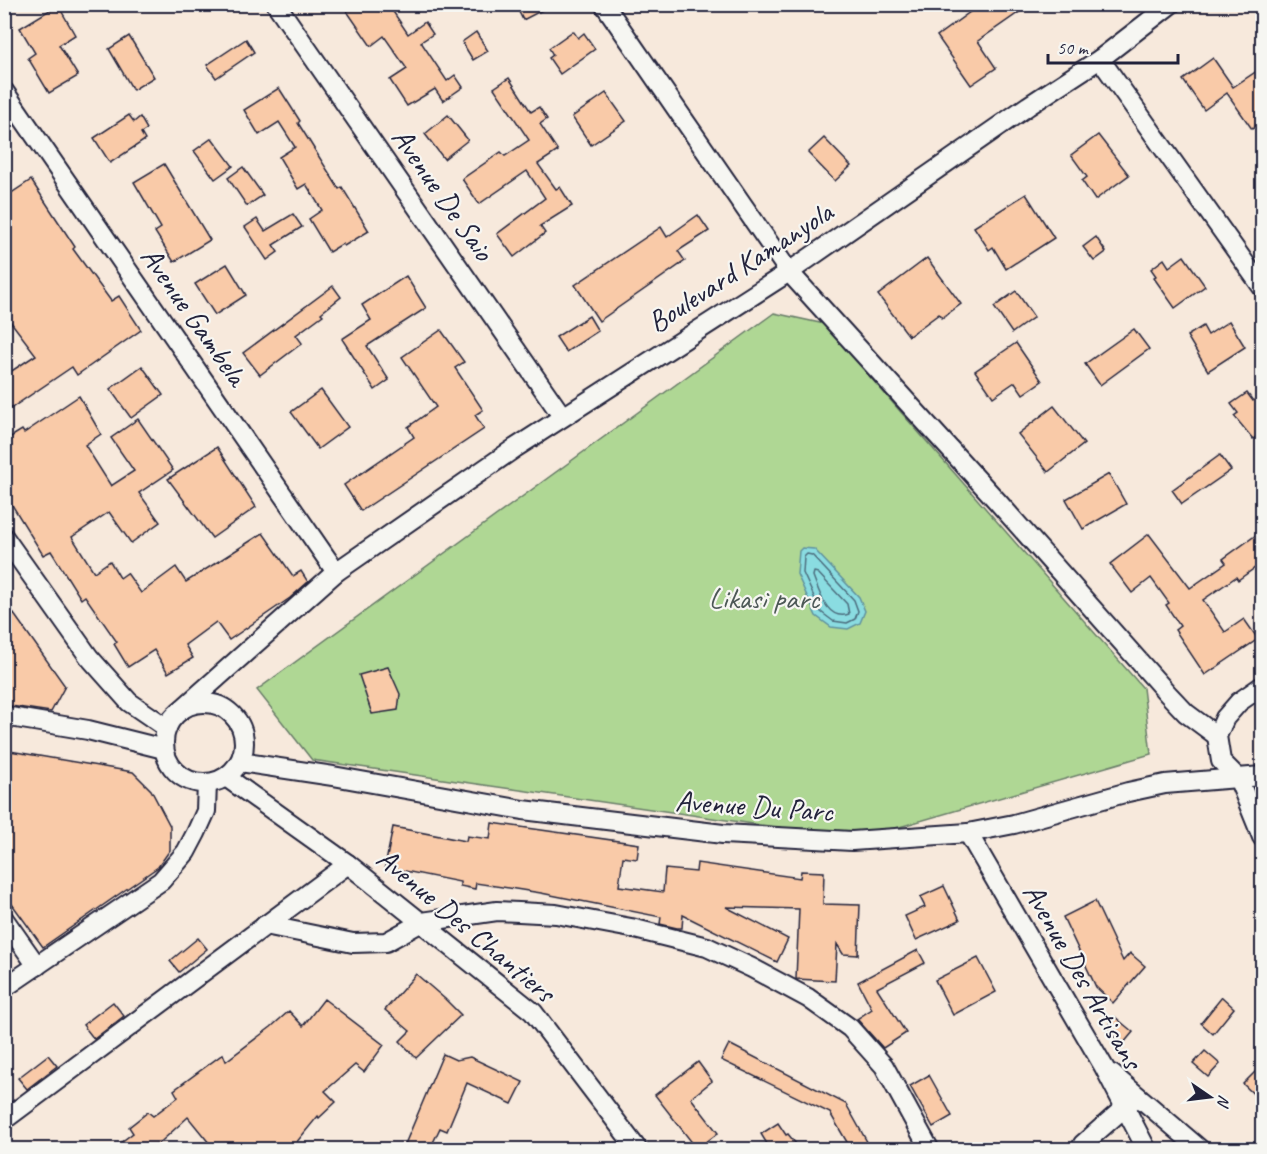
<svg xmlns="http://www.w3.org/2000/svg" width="1267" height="1154" font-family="Caveat,sans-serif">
<rect width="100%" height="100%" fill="#f7e9dc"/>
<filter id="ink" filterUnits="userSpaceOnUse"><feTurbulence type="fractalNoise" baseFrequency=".0167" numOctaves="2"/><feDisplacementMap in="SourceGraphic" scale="12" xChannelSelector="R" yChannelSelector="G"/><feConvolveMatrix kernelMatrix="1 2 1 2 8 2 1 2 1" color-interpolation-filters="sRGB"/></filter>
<g filter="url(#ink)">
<path fill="#afd794" stroke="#687c68" stroke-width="1.5" d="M774,313L829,325L871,378L1143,688L1151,754L858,839L312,760L257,690Z"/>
<path fill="#8adce1" stroke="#60929f" stroke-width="1.5" d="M802,548L814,549L859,597L865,611L860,623L848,629L831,627L816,616L797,574L799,551Z"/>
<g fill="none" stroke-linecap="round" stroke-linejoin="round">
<g stroke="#4c6c7d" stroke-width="1.5">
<path d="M807,554L812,555L854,600L858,611L855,619L847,623L833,621L821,612L803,573L804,557Z"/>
<path d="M814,572L818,573L847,604L849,614C827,622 819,591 813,576Z"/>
</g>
</g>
<g fill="#f9caa8" stroke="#22223b" stroke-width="1.5">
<path d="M342,4H388L408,34L425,22L433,34L421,42L447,81L455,75L463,87L443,101L435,89L407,106L390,80L407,69L384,36L371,46Z"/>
<path d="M515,4H554L523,20Z"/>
<path d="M981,4H1031L978,41L996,68L971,85L937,36Z"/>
<path d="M58,5L75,35L59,45L78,76L49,93L28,58L35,53L20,28Z"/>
<path d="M573,31L578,38L584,33L595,49L560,74L549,58L553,55L549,48Z"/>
<path d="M476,32L488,51L473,60L462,42Z"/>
<path d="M129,36L154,77L133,90L109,49Z"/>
<path d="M246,39L254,52L216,78L207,65Z"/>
<path d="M1213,58L1233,87L1263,67V122L1252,129L1227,93L1204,110L1183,80Z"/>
<path d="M509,78L531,112L539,107L547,119L540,124L558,151L538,164L556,189L560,187L572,206L540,226L545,233L514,257L497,234L545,198L527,171L479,204L462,179L501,152L505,156L529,140L494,88Z"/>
<path d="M279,88L300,121L298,123L339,189L342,187L369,231L344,246L342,244L329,252L309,219L322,210L306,184L298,189L279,157L295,147L279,122L259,135L244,110Z"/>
<path d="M606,93L626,121L591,145L572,117Z"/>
<path d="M129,115L134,122L140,117L147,129L141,133L145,140L110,163L94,138Z"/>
<path d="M448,115L468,140L444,159L425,134Z"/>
<path d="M1098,135L1129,175L1095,200L1082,181L1087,177L1071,155Z"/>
<path d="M212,138L233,166L215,179L194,151Z"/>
<path d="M824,138L851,166L835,181L808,153Z"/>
<path d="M164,164L210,240L174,262L155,232L161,228L134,182Z"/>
<path d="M243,167L263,195L247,206L228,178Z"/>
<path d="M31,180L75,247L73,249L111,301L119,296L141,330L77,375L72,367L4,413V376L36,355L4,313V198Z"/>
<path d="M1026,194L1054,238L1006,269L993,247L989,250L974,227Z"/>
<path d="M293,214L302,227L273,245L278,252L267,260L245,227L257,219L265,231Z"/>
<path d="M698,215L709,231L678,251L685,261L599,321L575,285L661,227L667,237Z"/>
<path d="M1096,237L1106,252L1094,261L1083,247Z"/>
<path d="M1184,256L1205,286L1175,308L1154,278L1156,276L1151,269L1164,259L1169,267Z"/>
<path d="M927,258L961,304L942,318L939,314L909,336L878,295Z"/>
<path d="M227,264L246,295L215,315L195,284Z"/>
<path d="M406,276L426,308L367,346L389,380L375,390L342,339L371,320L362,305Z"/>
<path d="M333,286L341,297L321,313L323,315L296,335L302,343L260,375L243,353Z"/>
<path d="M1016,291L1034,317L1012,333L994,307Z"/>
<path d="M589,316L598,331L566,352L556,337Z"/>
<path d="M1229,321L1245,347L1208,371L1187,336L1203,326L1208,335Z"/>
<path d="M1134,329L1149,349L1100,385L1085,364Z"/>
<path d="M441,330L464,362L455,368L483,410L475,415L484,429L361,511L344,485L414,437L408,427L436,407L402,357Z"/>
<path d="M1016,343L1042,381L1023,394L1015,382L993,397L975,371Z"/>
<path d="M142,366L163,395L131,418L110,389Z"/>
<path d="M321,390L348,427L318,449L291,412Z"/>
<path d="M1247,393L1253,401L1263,393V432L1253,439L1234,416L1238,413L1231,404Z"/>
<path d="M79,396L101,434L85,445L111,486L134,471L111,438L138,419L173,470L139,493L160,522L131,543L109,512L72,537L94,572L110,561L120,578L127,573L141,593L176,567L186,582L263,533L293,576L301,571L308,582L290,598L229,640L216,622L185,645L193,658L168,673L154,650L128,667L114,644L117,642L85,596L81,599L51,551L43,555L4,492V441L22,430L24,433Z"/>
<path d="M1054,406L1084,444L1048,472L1018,434Z"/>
<path d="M217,447L256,507L212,538L168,479Z"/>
<path d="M1220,455L1231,470L1182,504L1172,490Z"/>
<path d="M1109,474L1126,504L1083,529L1066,499Z"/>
<path d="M1263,530V562L1238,580L1236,577L1203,600L1225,632L1244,619L1258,639L1205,675L1175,630L1180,626L1166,605L1169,603L1151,578L1132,593L1110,564L1149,534L1190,588L1226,563L1223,559Z"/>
<path d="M4,600L65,686L51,712L4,705Z"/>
<path d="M388,667L400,694L398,710L372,714L359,675Z"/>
<path d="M4,750L133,772L151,790L170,826V850L158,867L43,947L4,893Z"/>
<path d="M492,823L639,844L637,859L623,857L619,886L663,892L665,869L696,872L697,863L800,878L801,871L824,872L823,904L860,905L858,955L843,954L837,944L835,981L796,979L799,909L726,907L788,939L777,962L683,915L682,928H677L660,924L661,917L541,893L476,883L475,889L460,886V882L385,867L393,827L466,841L467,836L490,839Z"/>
<path d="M944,886L960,920L916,940L905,916L925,907L920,897Z"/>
<path d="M1095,901L1123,961L1130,953L1145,966L1113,1003L1096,987L1063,917Z"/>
<path d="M198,938L207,949L179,972L170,961Z"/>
<path d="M918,950L925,963L877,988L906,1033L883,1048L857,1019L872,1009L858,982Z"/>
<path d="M978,958L996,992L953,1015L935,980Z"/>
<path d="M416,974L445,999L461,1015L416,1058L400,1041L410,1031L385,1010Z"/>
<path d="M1222,997L1234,1008L1213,1034L1201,1023Z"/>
<path d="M324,999L384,1045L364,1072L355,1065L325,1091L336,1102L319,1118L318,1116L291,1149H214L188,1117L153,1149H112L133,1133L129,1127L148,1112L153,1116L178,1097L174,1090L223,1054L226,1061L271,1027L289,1011L303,1026Z"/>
<path d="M113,1002L124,1016L94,1039L83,1025Z"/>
<path d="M1115,1017L1133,1032L1123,1044L1105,1029Z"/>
<path d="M729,1044L846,1104L871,1149H851L830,1113L721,1060Z"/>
<path d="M1205,1051L1220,1064L1208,1077L1193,1064Z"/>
<path d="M443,1054L456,1060L470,1057L523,1082L512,1104L467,1083L447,1131L440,1128L430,1149H403Z"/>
<path d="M48,1055L57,1066L27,1089L18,1078Z"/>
<path d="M698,1062L712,1081L691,1098L718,1133L697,1149L655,1095Z"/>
<path d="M1263,1064V1103L1243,1084Z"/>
<path d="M929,1075L952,1116L933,1127L910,1086Z"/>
<path d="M778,1123L786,1135L788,1134L800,1149H766L769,1147L761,1134Z"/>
</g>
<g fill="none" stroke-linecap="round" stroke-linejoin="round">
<defs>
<g id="minor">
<path d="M276,4L562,416"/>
<path d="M604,4L789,272L997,501L1168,694L1186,713L1217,736"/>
<path d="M1100,59L1262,287"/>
<path d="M4,91L336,572"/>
<path d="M4,537L89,657L129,702L167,728"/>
<path d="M1262,686L1239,702L1225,718L1217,736L1221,761L1238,778L1262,837"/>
<circle cx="204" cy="743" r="40"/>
<path d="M180,711L336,572L515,448L789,272L1028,106L1100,59L1171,4"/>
<path d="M4,716L88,730L164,749"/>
<path d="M240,762L333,776L523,810L723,834L852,841L968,833L1014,824L1128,792L1165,784L1262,776"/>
<path d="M226,777L348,864L533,1012L638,1150"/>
<path d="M968,833L1104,1067L1147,1150"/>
<path d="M4,919L37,966"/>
<path d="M265,925L353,943L386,942L422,922L497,911L519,912L556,914L631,928L707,947L752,968L808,998L850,1028L884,1066L930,1150"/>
<path d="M4,988L161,881L186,852L196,833L206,811L207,783"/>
<path d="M1112,1074L1201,1150"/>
<path d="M4,1120L348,864"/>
<path d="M1080,1150L1083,1144L1132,1101"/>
</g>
</defs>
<use href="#minor" stroke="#22223b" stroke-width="22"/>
<use href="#minor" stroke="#f6f6f2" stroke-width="18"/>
</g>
</g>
<g text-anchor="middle" stroke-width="4.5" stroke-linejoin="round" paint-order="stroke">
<g font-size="30" fill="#22223b" stroke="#f6f6f2">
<text transform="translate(443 194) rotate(55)" y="10">Avenue De Saio</text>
<text transform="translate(740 267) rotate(-33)" y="10">Boulevard Kamanyola</text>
<text transform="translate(194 316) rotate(55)" y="10">Avenue Gambela</text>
<text transform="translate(754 806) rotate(4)" y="10">Avenue Du Parc</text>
<text transform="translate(466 925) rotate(40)" y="10">Avenue Des Chantiers</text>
<text transform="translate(1083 976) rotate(60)" y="10">Avenue Des Artisans</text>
</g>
<g font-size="30" fill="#4c5856" stroke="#f6f6f2">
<text x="764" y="608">Likasi parc</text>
</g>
</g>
<rect width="1267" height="1154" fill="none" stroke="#f6f6f2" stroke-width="24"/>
<rect x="12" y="12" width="1243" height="1130" fill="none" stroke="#22223b" stroke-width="2" filter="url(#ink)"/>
<g transform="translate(1210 1097) rotate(104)" stroke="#f6f6f2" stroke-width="4.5" paint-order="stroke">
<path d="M0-4.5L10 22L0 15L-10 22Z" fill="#22223b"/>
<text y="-9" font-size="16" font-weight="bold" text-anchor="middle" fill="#22223b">N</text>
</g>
<path d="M1048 54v9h130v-9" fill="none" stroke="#22223b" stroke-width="3"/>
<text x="1057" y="54" font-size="18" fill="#22223b" stroke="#f6f6f2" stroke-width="4.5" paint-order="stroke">50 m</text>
</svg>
